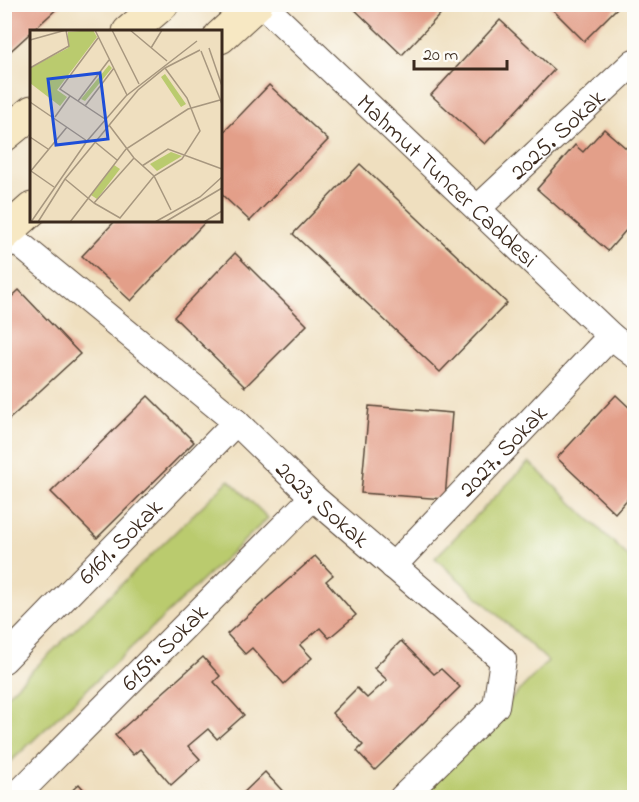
<svg xmlns="http://www.w3.org/2000/svg" width="639" height="802" font-family="'Indie Flower',sans-serif">
<rect width="100%" height="100%" fill="#fdfcf7"/>
<filter id="ink" filterUnits="userSpaceOnUse"><feTurbulence type="fractalNoise" baseFrequency=".0167" numOctaves="2"/><feDisplacementMap in="SourceGraphic" scale="12" xChannelSelector="R" yChannelSelector="G"/><feConvolveMatrix kernelMatrix="1 2 1 2 8 2 1 2 1" color-interpolation-filters="sRGB"/></filter>
<filter id="wash" filterUnits="userSpaceOnUse"><feTurbulence type="fractalNoise" baseFrequency=".008" numOctaves="4" result="noise"/><feDisplacementMap in="SourceGraphic" scale="24" xChannelSelector="R" yChannelSelector="G"/><feGaussianBlur stdDeviation="1.35" result="paint"/><feColorMatrix in="noise" values="0 0 0 0 0 0 0 0 0 0 0 0 0 0 0 0 0 1.4 0 .05"/><feComposite in="paint" operator="in"/></filter>
<g filter="url(#wash)">
<rect width="100%" height="100%" fill="#efdfbf"/>
<g fill="#bacb6e" stroke="#7a7a46" stroke-width="1.5">
<path d="M529,462L634,562V797L415,798L548,661L435,558Z"/>
<path d="M229,480L268,518L5,767V697Z"/>
</g>
<g id="blocks">
<g fill="#e39f89">
<path d="M4,4H62L4,57Z"/>
<path d="M349,4H450L402,55Z"/>
<path d="M547,4H621L584,41Z"/>
<path d="M500,20L554,70L485,144L431,95Z"/>
<path d="M269,85L328,140L250,221L220,193V136Z"/>
<path d="M604,129L634,155V221L608,251L537,189L575,145L583,152Z"/>
<path d="M360,164L507,303L440,372L293,234Z"/>
<path d="M116,220H207L131,301L82,256Z"/>
<path d="M235,253L307,325L245,387L174,317Z"/>
<path d="M19,290L80,354L4,424V304Z"/>
<path d="M616,395L634,412V492L615,513L557,458Z"/>
<path d="M148,396L194,442L97,538L51,492Z"/>
<path d="M369,406L452,413L445,499L361,493Z"/>
<path d="M315,556L333,575L326,581L356,615L329,638L320,628L300,645L312,658L284,684L252,648L245,654L227,634Z"/>
<path d="M401,641L434,674L441,669L460,687L375,770L357,751L363,745L332,713L357,688L367,698L387,680L374,668Z"/>
<path d="M203,657L220,676L214,682L244,715L217,739L208,729L188,746L200,759L171,785L140,749L133,755L115,735Z"/>
<path d="M265,772L289,798H238Z"/>
<path d="M79,784L91,798H64Z"/>
</g>
</g>
</g>
<g filter="url(#ink)">
<use href="#blocks" fill-opacity="0" stroke="#564536" stroke-width="1.5"/>
<g fill="none" stroke-linecap="round" stroke-linejoin="round">
<defs>
<g id="minor">
<path id="s1" d="M262,4L611,336L634,354"/>
<path id="s2" d="M478,208L634,62"/>
<path id="s3" d="M6,233L236,422L313,497L503,660L496,706L402,798"/>
<path id="s4" d="M393,566L611,336"/>
<path id="s5" d="M4,660L236,422"/>
<path id="s6" d="M14,798L313,497"/>
</g>
<g id="secondary">
<path d="M129,32L162,4"/>
<path d="M220,37L256,4"/>
<path d="M4,135L32,112"/>
<path d="M4,234L32,209"/>
</g>
</defs>
<use href="#minor" stroke="#564536" stroke-width="28"/>
<use href="#secondary" stroke="#564536" stroke-width="35"/>
<use href="#minor" stroke="#fff" stroke-width="26"/>
<use href="#secondary" stroke="#f7e8c3" stroke-width="33"/>
</g>
</g>
<g text-anchor="middle" stroke-width="5" stroke-linejoin="round" paint-order="stroke">
<g font-size="24" fill="#3b2a1e" stroke="#fdfcf7">
<text dy="8" stroke="none"><textPath href="#s2" startOffset="108">2025. Sokak</textPath></text>
<text dy="8" stroke="none"><textPath href="#s1" startOffset="256">Mahmut Tuncer Caddesi</textPath></text>
<text dy="8" stroke="none"><textPath href="#s4" startOffset="159">2027. Sokak</textPath></text>
<text dy="8" stroke="none"><textPath href="#s3" startOffset="417">2023. Sokak</textPath></text>
<text dy="8" stroke="none"><textPath href="#s5" startOffset="166">6161. Sokak</textPath></text>
<text dy="8" stroke="none"><textPath href="#s6" startOffset="213">6159. Sokak</textPath></text>
</g>
</g>
<g transform="translate(30 30)">
<rect width="192" height="192" fill="#efdfbf"/>
<path d="M63,0L67,7L27,60L37,67L30,76L0,53V38L38,18V2ZM79,35L82,38L55,71L51,69ZM135,44L156,74L151,77L131,47ZM141,122L152,126L127,141L120,134ZM84,135L90,139L67,169L61,165Z" fill="#bacb6e"/>
<path fill="none" stroke="#a7977f" stroke-width="1.5" d="M65,0L97,65M82,0L109,54M100,0L137,31M68,8L30,59L75,89M0,10L36,0M121,18L132,0M179,18L192,56M171,21L192,74M0,38L39,16L36,0M48,71L79,30M0,72L57,111M55,76L84,38M25,87L40,66M79,95L104,128L124,146L141,180M0,107L18,119M65,112L87,130M112,136L138,119L192,139M1,141L24,157M0,142L37,97M35,149L64,173L104,128M64,173L90,188L124,146L152,129L170,101L157,68L135,38M1,192L57,111L96,66L167,11M8,192L35,149L108,60L135,38L170,20M40,192L96,119L158,79L190,70M125,192L170,167L192,147M135,192L192,158M174,192L192,181"/>
<path fill="#1d4ed8" fill-opacity="0.15" stroke="#1d4ed8" stroke-width="3" d="M70,43L78,109L26,115L18,49Z"/>
<rect width="192" height="192" fill="none" stroke="#3b2a1e" stroke-width="3"/>
</g>
<rect width="639" height="802" fill="none" stroke="#fdfcf7" stroke-width="24"/>
<path d="M414 60v9h93v-9" fill="none" stroke="#3b2a1e" stroke-width="3"/>
<text x="423" y="60" font-size="18" fill="#3b2a1e" stroke="#fdfcf7" stroke-width="4.5" paint-order="stroke">20 m</text>
</svg>
